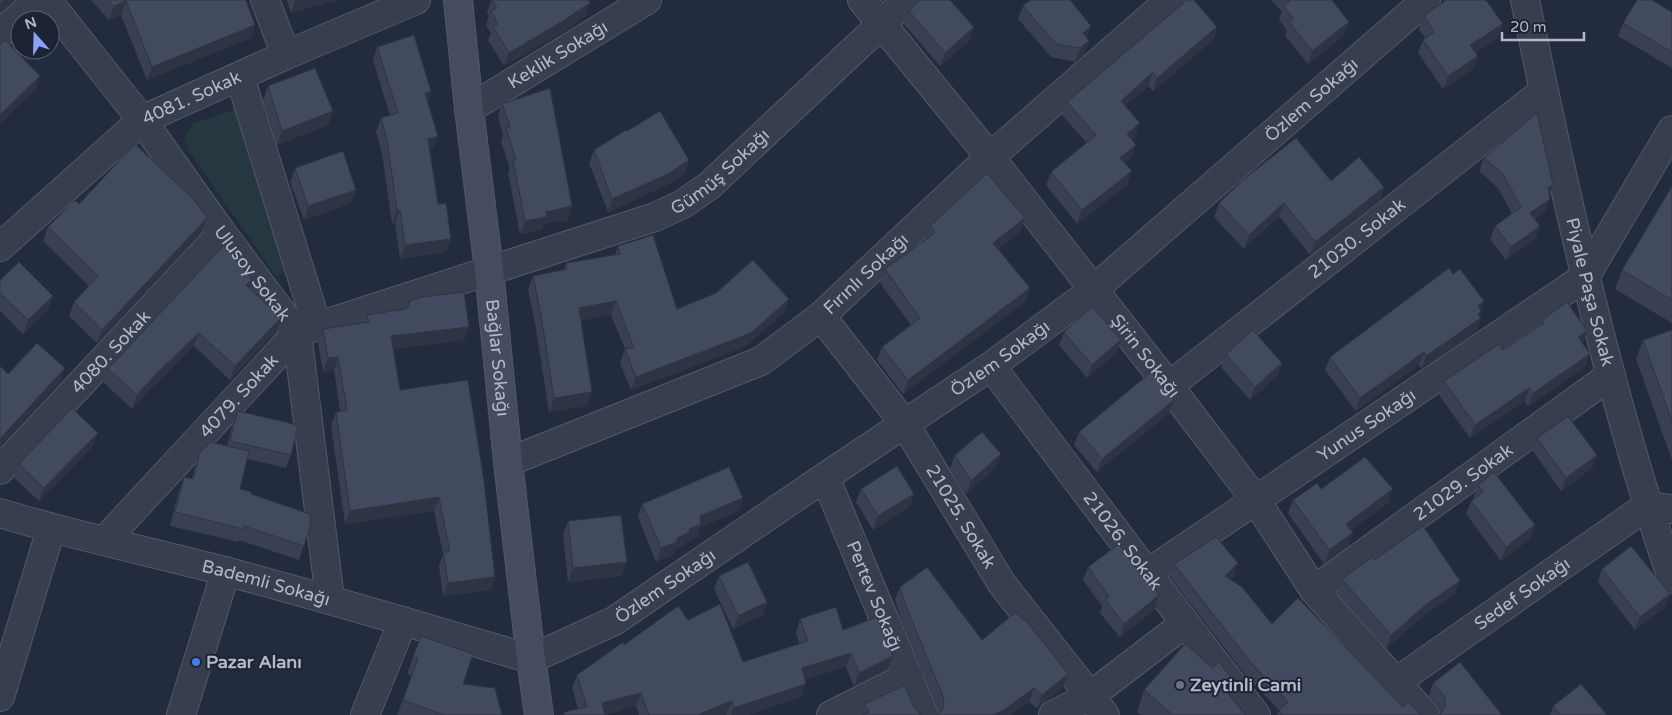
<svg xmlns="http://www.w3.org/2000/svg" width="1672" height="715" font-family="'Varela Round',sans-serif">
<rect width="100%" height="100%" fill="#232b3e"/>
<path fill="#25383f" d="M235,109L290,271L276,276L188,150L184,138L192,124Z"/>
<g fill="none" stroke-linecap="round" stroke-linejoin="round">
<defs>
<g id="street">
<path id="s1" d="M47,0L142,120L222,233L297,333L330,599"/>
<path d="M265,0L286,55"/>
<path id="s2" d="M862,0L990,157L1169,386L1255,499L1314,590L1425,715"/>
<path id="s3" d="M1525,0C1565,195 1608,391 1672,579"/>
<path d="M0,34L38,0"/>
<path d="M240,77L317,326"/>
<path id="s4" d="M469,109L647,0"/>
<path id="s5" d="M0,247L142,120L286,55L416,0"/>
<path id="s6" d="M821,316L905,424L1002,584L1105,715"/>
<path id="s7" d="M991,366C1079,482 1166,600 1256,715"/>
<path id="s8" d="M1169,386L1544,91"/>
<path id="s9" d="M508,462L761,361L821,316L990,157L1170,0"/>
<path id="s10" d="M0,470L222,233"/>
<path id="s11" d="M825,477L924,715"/>
<path id="s12" d="M0,513C75,536 152,552 228,572C330,599 430,629 531,659L614,621L825,477L991,366L1093,290L1426,0"/>
<path id="s13" d="M104,541L297,333L655,217L683,204L710,185L907,0"/>
<path id="s14" d="M1148,573L1585,277L1672,130"/>
<path id="s15" d="M1314,590L1611,375"/>
<path id="s16" d="M1396,682L1647,506L1672,509"/>
<path d="M0,697L51,529"/>
<path d="M181,715L226,571"/>
<path d="M365,715L403,621"/>
<path d="M831,715L909,676"/>
<path d="M1053,715L1090,696L1184,624"/>
</g>
<g id="secondary">
<path id="s17" d="M458,0L469,109L489,270L508,462L531,659L539,715"/>
</g>
</defs>
<use href="#street" stroke="#525969" stroke-width="30"/>
<use href="#secondary" stroke="#525969" stroke-width="30"/>
<use href="#street" stroke="#373e4e" stroke-width="28"/>
<use href="#secondary" stroke="#454c61" stroke-width="28"/>
</g>
<g fill="#394053">
<path d="M91,0H246L255,25L251,38L147,80L121,15L109,20Z"/>
<path d="M287,0H337L291,13Z"/>
<path d="M491,0H590L585,17L561,33L504,66L488,40L491,33L486,25L489,16L487,13Z"/>
<path d="M1271,0H1332L1344,35L1308,64L1285,36L1287,30L1279,20L1282,11Z"/>
<path d="M1023,6L1091,26L1087,38L1089,41L1084,54L1075,62L1051,57L1018,19Z"/>
<path d="M909,11L974,27L969,41L940,66L904,24Z"/>
<path d="M1672,12V68L1618,36L1623,23Z"/>
<path d="M1424,16L1503,24L1498,38L1475,52L1473,69L1443,89L1418,53L1423,40L1425,38L1419,29Z"/>
<path d="M1217,27L1213,40L1153,91L1148,86L1125,106L1135,136L1132,140L1136,145L1131,158L1125,163L1132,171L1127,185L1077,224L1046,185L1051,172L1087,143L1062,115L1067,102Z"/>
<path d="M377,47L431,91L428,102L433,149L430,150L438,204L451,239L446,252L400,259L395,223L392,224L382,153L376,132L381,118L390,116L373,60Z"/>
<path d="M268,86L333,111L328,125L277,145L263,100Z"/>
<path d="M502,104L568,220L544,224L542,230L520,234L508,173L510,168L501,142L503,135L498,117Z"/>
<path d="M627,131L689,160L684,174L663,187L608,212L589,163L594,150Z"/>
<path d="M1484,158L1553,185L1545,212L1535,219L1540,226L1535,239L1506,260L1490,239L1495,226L1512,214L1498,188L1479,171Z"/>
<path d="M295,168L356,190L351,203L304,220L290,182Z"/>
<path d="M1331,181L1384,187L1380,201L1310,255L1279,216L1244,249L1214,217L1219,203Z"/>
<path d="M1672,186V323L1615,289L1622,270Z"/>
<path d="M79,204L202,232L97,343L69,316L74,302L89,286L43,241L48,227Z"/>
<path d="M930,226L1020,232L998,249L1030,288L1025,302L903,394L877,360L882,347L911,325L880,283L885,269L925,240Z"/>
<path d="M618,246L677,309L789,299L784,312L746,346L631,390L620,363L625,349L611,315L581,320L587,406L549,412L536,329L528,289L533,276L564,270L566,263L615,255Z"/>
<path d="M0,280L53,296L48,309L23,334L0,311Z"/>
<path d="M252,280L249,288L276,332L230,380L194,346L151,388L132,409L103,382L108,369Z"/>
<path d="M409,301L469,327L464,340L393,349L400,390L495,577L490,590L443,596L439,566L443,554L434,511L345,524L331,425L336,412L340,411L334,370L323,372L318,343L323,329L365,322L367,315L406,308Z"/>
<path d="M1481,310L1476,332L1421,369L1419,365L1356,411L1325,370L1330,357Z"/>
<path d="M1542,320L1583,344L1585,367L1528,406L1525,401L1470,438L1439,395L1444,381L1503,350L1540,326Z"/>
<path d="M1672,330V460L1636,359L1643,340Z"/>
<path d="M1064,332L1116,353L1087,378L1059,345Z"/>
<path d="M1226,354L1282,363L1277,376L1250,400L1221,367Z"/>
<path d="M1174,400L1169,413L1097,472L1074,445L1079,432Z"/>
<path d="M237,413L291,455L286,468L247,459L240,489L311,523L299,560L239,540V542L170,526L179,490L184,477L192,478L195,466L200,453L227,446L232,426Z"/>
<path d="M1537,438L1597,455L1592,468L1561,491L1533,451Z"/>
<path d="M93,446L39,501L14,478L19,464Z"/>
<path d="M1001,454L996,467L966,494L950,469L955,455Z"/>
<path d="M1478,485L1535,525L1530,539L1501,561L1466,514L1471,501L1474,499L1473,498Z"/>
<path d="M861,489L914,494L909,507L873,530L856,502Z"/>
<path d="M1321,489L1388,503L1351,530L1353,533L1348,546L1324,564L1288,513L1293,500Z"/>
<path d="M743,498L738,511L700,527L697,537L687,541L685,545L674,550L673,555L656,562L638,517L642,504Z"/>
<path d="M568,521L622,576L568,582L563,535Z"/>
<path d="M1374,560L1455,594L1423,616L1386,648L1337,593L1342,579Z"/>
<path d="M1174,564L1234,576L1230,579L1272,624L1403,707L1418,712L1422,715H1277L1279,710L1247,677L1170,577Z"/>
<path d="M1088,567L1145,580L1159,595L1155,609L1120,637L1100,613L1102,606L1083,580Z"/>
<path d="M1602,569L1670,594L1665,607L1635,630L1598,582Z"/>
<path d="M719,576L767,602L763,615L733,629L714,589Z"/>
<path d="M900,587L982,640L1068,674L1063,687L1037,708L1029,702L939,713L938,709L901,620L895,600Z"/>
<path d="M800,619L843,630L893,656L888,669L854,686L846,667L805,679L801,697L748,715H639L636,706L605,715H563L564,712L578,709L572,688L577,675L624,645L688,620L743,662L799,644L796,632Z"/>
<path d="M421,636L463,684L502,715H397L412,676L407,674Z"/>
<path d="M1213,668L1233,680L1228,694L1246,715H1141L1137,712L1144,690Z"/>
<path d="M1433,683L1502,715L1440,713V711L1437,705L1429,696Z"/>
<path d="M865,704L914,708L862,715Z"/>
<path d="M1553,706L1607,715H1550Z"/>
</g>
<g fill="#2e3443">
<path d="M4,0H13V2L0,13V4Z"/>
<path d="M295,0H337L291,13Z"/>
<path d="M586,0H590L588,4L590,3L585,17L561,33L504,66L509,53Z"/>
<path d="M126,1L121,15L109,20L114,6Z"/>
<path d="M1349,22L1344,35L1308,64L1312,51Z"/>
<path d="M1503,24L1498,38L1466,59L1470,45Z"/>
<path d="M255,25L251,38L147,80L152,67Z"/>
<path d="M1091,26L1087,39L1083,33Z"/>
<path d="M974,27L969,41L940,66L945,53Z"/>
<path d="M1217,27L1213,40L1153,91L1157,78Z"/>
<path d="M1089,41L1084,54L1075,62L1080,48Z"/>
<path d="M1478,56L1473,69L1443,89L1448,76Z"/>
<path d="M1153,72L1148,86L1116,114L1121,101Z"/>
<path d="M40,76L36,89L0,124V115Z"/>
<path d="M431,91L427,105L425,93Z"/>
<path d="M333,111L328,125L277,145L282,131Z"/>
<path d="M1140,123L1135,136L1122,147L1127,134Z"/>
<path d="M438,136L433,149L424,152L428,139Z"/>
<path d="M1136,145L1131,158L1116,171L1120,158Z"/>
<path d="M689,160L684,174L663,187L608,212L612,199Z"/>
<path d="M1132,171L1127,185L1077,224L1082,210Z"/>
<path d="M1553,185L1548,198V188Z"/>
<path d="M1384,187L1380,201L1310,255L1315,242Z"/>
<path d="M356,190L351,203L304,220L308,206Z"/>
<path d="M1550,199L1545,212L1526,226L1530,213Z"/>
<path d="M1284,203L1279,216L1244,249L1249,235Z"/>
<path d="M572,206L568,220L544,224L542,230L520,234L525,221L546,212Z"/>
<path d="M397,210H400L395,223L392,224Z"/>
<path d="M207,218L202,232L97,343L102,330Z"/>
<path d="M1025,218L1020,232L988,256L993,243Z"/>
<path d="M1540,226L1535,239L1506,260L1511,247Z"/>
<path d="M451,239L446,252L400,259L405,245Z"/>
<path d="M252,280L247,293L246,285Z"/>
<path d="M1030,288L1025,302L903,394L908,380Z"/>
<path d="M53,296L48,309L23,334L28,320Z"/>
<path d="M789,299L784,312L746,346L631,390L636,377Z"/>
<path d="M616,301L611,315L574,322L579,308Z"/>
<path d="M1484,301L1478,321L1481,318L1476,332L1421,369L1426,356L1478,306Z"/>
<path d="M281,318L276,332L230,380L235,366Z"/>
<path d="M469,327L464,340L386,350L391,336Z"/>
<path d="M1587,331L1583,345L1578,337Z"/>
<path d="M199,333L194,346L151,388L132,409L137,395L156,374Z"/>
<path d="M1121,340L1116,353L1087,378L1092,365Z"/>
<path d="M1424,352L1419,365L1356,411L1360,398Z"/>
<path d="M1590,354L1585,367L1528,406L1533,393Z"/>
<path d="M338,357L334,370L323,372L328,358Z"/>
<path d="M1282,363L1277,376L1250,400L1255,387Z"/>
<path d="M65,368L60,382L0,447V439Z"/>
<path d="M1529,388L1525,401L1470,438L1475,425Z"/>
<path d="M592,392L587,406L549,412L554,398Z"/>
<path d="M1174,400L1169,413L1097,472L1102,459Z"/>
<path d="M98,433L93,446L39,501L44,488Z"/>
<path d="M1001,454L996,467L966,494L971,481Z"/>
<path d="M1597,455L1592,468L1561,491L1566,478Z"/>
<path d="M1393,489L1388,503L1342,537L1346,524Z"/>
<path d="M914,494L909,507L873,530L878,516Z"/>
<path d="M439,497L434,511L345,524L350,511Z"/>
<path d="M743,498L738,511L700,527L697,537L687,541L685,545L674,550L673,555L656,562L661,548L677,538L689,529L700,516Z"/>
<path d="M1535,525L1530,539L1501,561L1506,547Z"/>
<path d="M1353,533L1348,546L1324,564L1329,550Z"/>
<path d="M627,562L622,576L568,582L573,568Z"/>
<path d="M1238,563L1234,576L1220,589L1225,576Z"/>
<path d="M495,577L490,590L443,596L448,583Z"/>
<path d="M1460,581L1455,594L1423,616L1386,648L1391,635L1428,603Z"/>
<path d="M1670,594L1665,607L1635,630L1640,617Z"/>
<path d="M1159,595L1155,609L1120,637L1124,624Z"/>
<path d="M767,602L763,615L733,629L738,616Z"/>
<path d="M851,653L846,667L797,682L802,668Z"/>
<path d="M893,656L888,669L854,686L859,673Z"/>
<path d="M1068,674L1063,687L1037,708L1042,695Z"/>
<path d="M1233,680L1226,701L1225,690Z"/>
<path d="M806,684L801,697L748,715H731L734,708Z"/>
<path d="M1034,688L1029,702L1011,715H993Z"/>
<path d="M641,693L636,706L604,715L602,703Z"/>
<path d="M732,701L726,715H697Z"/>
</g>
<g fill="#424a60" stroke="#2e3443">
<path d="M0,0H4L0,4Z"/>
<path d="M108,0H246L255,25L152,67L126,1L114,6Z"/>
<path d="M492,0H587L590,3L566,19L509,53L493,27L498,24L491,11L497,8Z"/>
<path d="M920,0H950L974,27L945,53L909,11Z"/>
<path d="M1030,0H1070L1091,26L1083,33L1089,41L1080,48L1056,44L1023,6Z"/>
<path d="M1187,0H1194L1217,27L1157,78L1153,72L1121,101L1140,123L1127,134L1136,145L1120,158L1132,171L1082,210L1051,172L1096,135L1067,102Z"/>
<path d="M1288,0H1332L1349,22L1312,51L1290,23L1294,19L1283,6L1290,1Z"/>
<path d="M1446,0H1486L1503,24L1470,45L1478,56L1448,76L1423,40L1434,32L1424,16Z"/>
<path d="M1637,0H1652L1672,12V52L1623,23Z"/>
<path d="M414,35L431,91L425,93L438,136L428,139L438,204L446,203L451,239L405,245L400,210H397L387,140L381,118L398,113L377,47Z"/>
<path d="M5,40L40,76L0,115V45Z"/>
<path d="M315,68L333,111L282,131L268,86Z"/>
<path d="M550,88L572,206L546,212L547,217L525,221L513,160L516,159L506,128L510,127L502,104Z"/>
<path d="M660,111L689,160L668,174L612,199L594,150L626,130L627,131Z"/>
<path d="M1537,113L1553,185L1548,188L1550,199L1530,213L1540,226L1511,247L1495,226L1521,207L1503,174L1484,158Z"/>
<path d="M1296,138L1331,181L1359,157L1384,187L1315,242L1284,203L1249,235L1219,203L1244,179Z"/>
<path d="M135,144L193,199L207,218L102,330L74,302L98,276L48,227L75,200L79,204Z"/>
<path d="M343,151L356,190L308,206L295,168Z"/>
<path d="M987,173L1025,218L993,243L1030,288L908,380L882,347L920,318L885,269L935,233L930,226Z"/>
<path d="M1672,186V300L1622,270Z"/>
<path d="M653,235L677,309L716,293L753,260L789,299L751,333L636,377L625,349L634,348L616,301L579,308L592,392L554,398L541,315L533,276L567,269L566,263L620,254L618,246Z"/>
<path d="M224,245L252,280L246,285L281,318L235,366L199,333L156,374L137,395L108,369Z"/>
<path d="M19,262L53,296L28,320L0,293V280Z"/>
<path d="M1449,268L1453,274L1460,269L1484,301L1478,306L1481,311L1478,314L1481,318L1426,356L1424,352L1360,398L1330,357Z"/>
<path d="M464,292L469,327L391,336L400,390L468,380L484,481L495,577L448,583L443,552H450L439,497L350,511L336,412L347,410L338,357L328,358L323,329L369,322L367,315L405,309L409,307V301L422,297Z"/>
<path d="M1567,302L1587,331L1578,337L1590,354L1533,393L1529,388L1475,425L1444,381L1499,344L1503,350L1544,323L1542,320Z"/>
<path d="M1092,307L1121,340L1092,365L1064,332Z"/>
<path d="M1253,330L1282,363L1255,387L1226,354Z"/>
<path d="M1672,330V421L1643,340Z"/>
<path d="M37,343L65,368L0,439V366L8,374Z"/>
<path d="M1151,372L1174,400L1102,459L1079,432Z"/>
<path d="M72,408L98,433L44,488L19,464Z"/>
<path d="M238,411L298,425L291,455L230,441L237,413Z"/>
<path d="M1568,416L1597,455L1566,478L1537,438Z"/>
<path d="M982,432L1001,454L971,481L955,455Z"/>
<path d="M210,442L249,451L240,489L252,492L251,494L310,514L311,523L304,546L244,526L243,529L175,512L184,477L193,479L200,453Z"/>
<path d="M1365,457L1393,489L1346,524L1353,533L1329,550L1293,500L1317,483L1321,489Z"/>
<path d="M897,466L914,494L878,516L861,489Z"/>
<path d="M729,467L743,498L700,516L701,524L689,529L690,532L677,538V542L661,548L642,504Z"/>
<path d="M1494,472L1535,525L1506,547L1471,501L1483,492L1478,485Z"/>
<path d="M621,515L627,562L573,568L568,521Z"/>
<path d="M1423,526L1460,581L1428,603L1391,635L1342,579L1372,557L1374,560Z"/>
<path d="M1216,537L1238,563L1225,576L1242,587L1272,624L1298,598L1403,707L1409,702L1418,712L1422,715H1283L1279,710L1288,702L1252,664L1174,564Z"/>
<path d="M1119,544L1145,580L1147,579L1159,595L1124,624L1105,599L1109,596L1088,567Z"/>
<path d="M1631,546L1670,594L1640,617L1602,569Z"/>
<path d="M748,562L767,602L738,616L719,576Z"/>
<path d="M927,567L982,640L1016,612L1024,621L1025,619L1068,674L1042,695L1034,688L1004,710L993,715H936L942,711L944,704L943,696L906,606L900,587Z"/>
<path d="M720,604L743,662L808,641L800,619L836,607L843,630L877,617L893,656L859,673L851,653L802,668L806,684L734,708L732,701L697,715H649L641,693L602,703L605,715H565L564,712L587,707L577,675L623,642L624,645L678,606L688,620Z"/>
<path d="M421,636L473,654L463,684L495,688L502,715H444L403,700L418,658L413,657Z"/>
<path d="M1185,644L1213,668L1219,662L1233,680L1225,690L1246,715H1173L1144,690Z"/>
<path d="M1460,662L1502,715H1438L1440,714L1445,707V698L1441,692L1433,683Z"/>
<path d="M1581,684L1607,715H1560L1553,706Z"/>
<path d="M905,685L914,708L920,714L922,715H861L869,712L865,704Z"/>
</g>
<circle fill="#3f7fe0" stroke="#1c2333" stroke-width="2" cx="196" cy="662" r="5"/>
<circle fill="#6b7280" stroke="#1c2333" stroke-width="2" cx="1180" cy="685" r="5"/>
<g text-anchor="middle" stroke-width="4" stroke-linejoin="round" paint-order="stroke">
<g font-size="18" fill="#b3b9c9" stroke="#1c2333">
<text dy="6" stroke="none"><textPath href="#s4" startOffset="104">Keklik Sokağı</textPath></text>
<text dy="6" stroke="none"><textPath href="#s5" startOffset="245">4081. Sokak</textPath></text>
<text dy="6" stroke="none"><textPath href="#s12" startOffset="1514">Özlem Sokağı</textPath></text>
<text dy="6" stroke="none"><textPath href="#s13" startOffset="740">Gümüş Sokağı</textPath></text>
<text dy="6" stroke="none"><textPath href="#s8" startOffset="239">21030. Sokak</textPath></text>
<text dy="6" stroke="none"><textPath href="#s1" startOffset="342">Ulusoy Sokak</textPath></text>
<text dy="6" stroke="none"><textPath href="#s9" startOffset="409">Fırınlı Sokağı</textPath></text>
<text dy="6" stroke="none"><textPath href="#s3" startOffset="299">Piyale Paşa Sokak</textPath></text>
<text dy="6" stroke="none"><textPath href="#s10" startOffset="162">4080. Sokak</textPath></text>
<text dy="6" stroke="none"><textPath href="#s2" startOffset="455">Şirin Sokağı</textPath></text>
<text dy="6" stroke="none"><textPath href="#s17" startOffset="360">Bağlar Sokağı</textPath></text>
<text dy="6" stroke="none"><textPath href="#s12" startOffset="1109">Özlem Sokağı</textPath></text>
<text dy="6" stroke="none"><textPath href="#s13" startOffset="198">4079. Sokak</textPath></text>
<text dy="6" stroke="none"><textPath href="#s14" startOffset="264">Yunus Sokağı</textPath></text>
<text dy="6" stroke="none"><textPath href="#s15" startOffset="184">21029. Sokak</textPath></text>
<text dy="6" stroke="none"><textPath href="#s6" startOffset="245">21025. Sokak</textPath></text>
<text dy="6" stroke="none"><textPath href="#s7" startOffset="219">21026. Sokak</textPath></text>
<text dy="6" stroke="none"><textPath href="#s12" startOffset="275">Bademli Sokağı</textPath></text>
<text dy="6" stroke="none"><textPath href="#s12" startOffset="704">Özlem Sokağı</textPath></text>
<text dy="6" stroke="none"><textPath href="#s16" startOffset="154">Sedef Sokağı</textPath></text>
<text dy="6" stroke="none"><textPath href="#s11" startOffset="129">Pertev Sokağı</textPath></text>
</g>
<g font-size="18" font-weight="bold" fill="#b3b9c9" stroke="#1c2333" text-anchor="start">
<text x="206" y="668">Pazar Alanı</text>
<text x="1190" y="691">Zeytinli Cami</text>
</g>
</g>
<g transform="translate(35 35) rotate(340)"><circle r="24" fill="#1c2333" stroke="#585f6f"/>
<path d="M0-4L9 19L0 12L-9 19Z" fill="#88a4f9"/>
<text y="-8" font-size="14" font-weight="bold" text-anchor="middle" fill="#b3b9c9">N</text>
</g>
<path d="M1502 32v8h82v-8" fill="none" stroke="#b3b9c9" stroke-width="2.5"/>
<text x="1510" y="32" font-size="15" fill="#b3b9c9" stroke="#1c2333" stroke-width="4" paint-order="stroke">20 m</text>
</svg>
